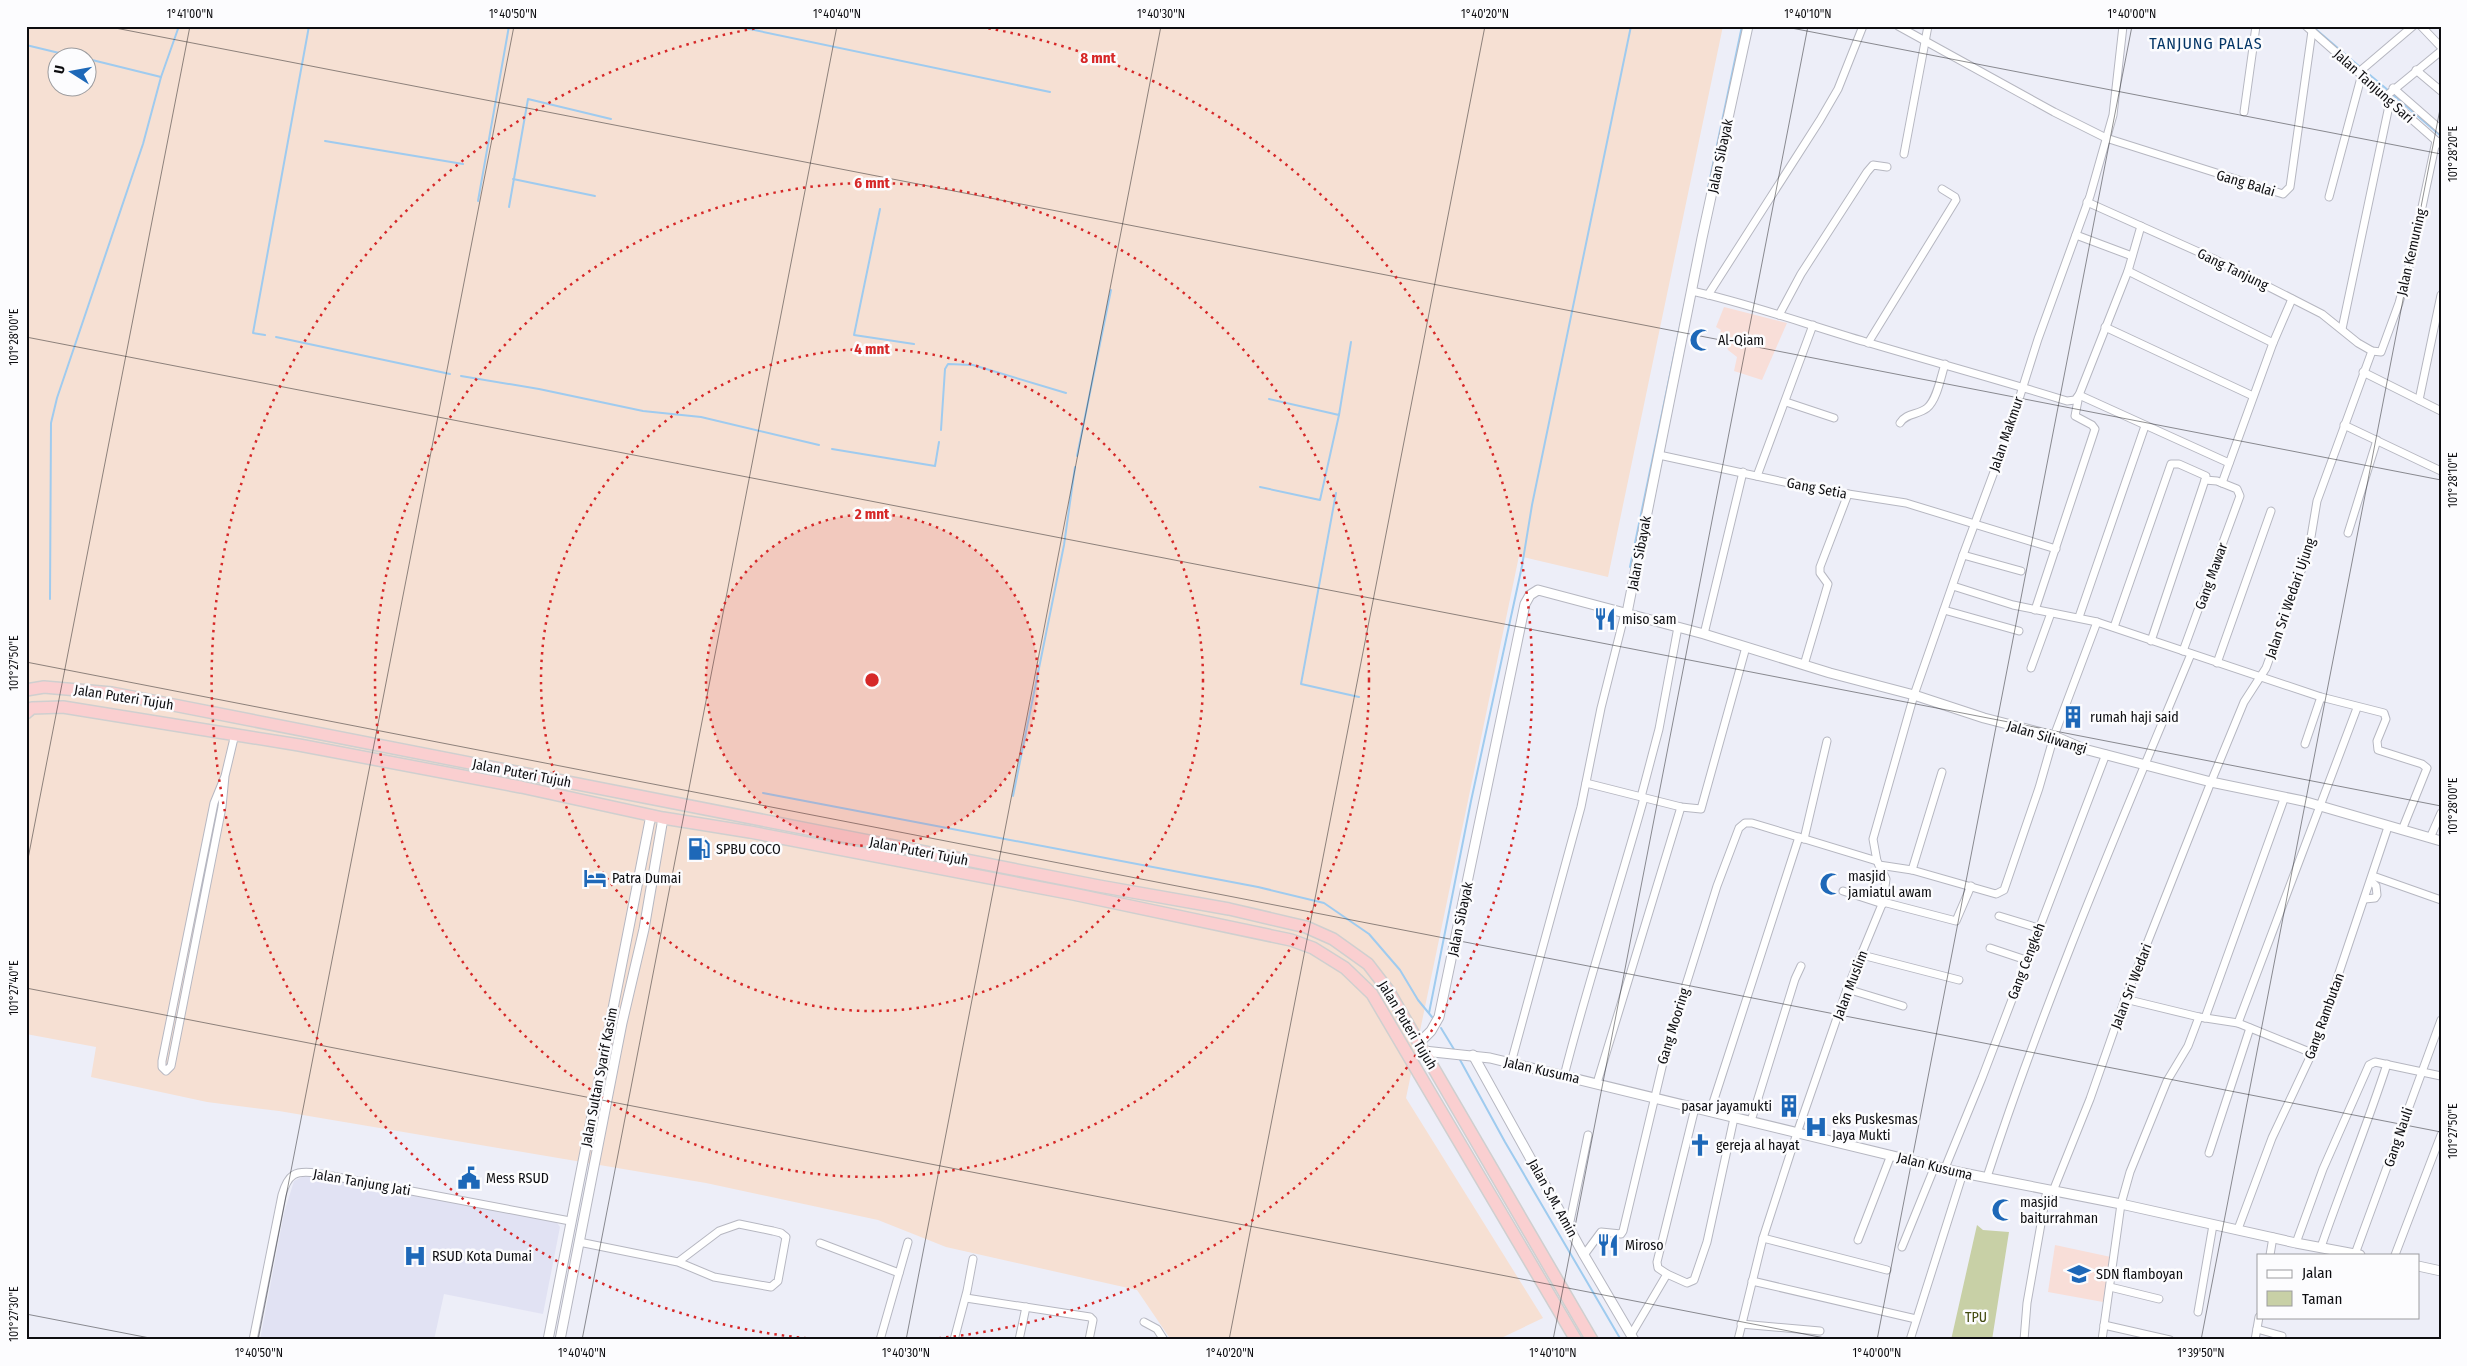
<svg xmlns="http://www.w3.org/2000/svg" width="2467" height="1366" font-family="'Fira Sans Condensed',sans-serif">
<rect width="100%" height="100%" fill="#edeef8"/>
<path fill="#e1e2f3" d="M306,1175L555,1220L560,1227L543,1314L444,1294L434,1340H260L284,1213L294,1181Z"/>
<path fill="#f6e0d3" fill-rule="evenodd" d="M26,26H1723L1608,577L1519,556L1406,1098L1543,1318L1497,1340H1171L1137,1290L946,1247L878,1220L706,1183L279,1111L207,1102L91,1077L96,1047L26,1034ZM58,58H88V88H58Z"/>
<g fill="#f8ded8">
<path d="M1724,307L1787,323L1762,380L1734,371L1737,357L1728,350L1727,346L1717,342L1721,330L1716,327Z"/>
<path d="M2055,1245L2111,1257L2103,1302L2048,1292Z"/>
</g>
<path fill="#c8d0a6" d="M1977,1225L1983,1230L2009,1232L1992,1340H1951Z"/>
<g fill="none" stroke-linecap="round" stroke-linejoin="round">
<g stroke="#9fcbef" stroke-width="2">
<path d="M735,26L1050,92"/>
<path d="M2312,26L2360,67"/>
<path d="M26,45L80,58"/>
<path d="M88,59L161,77"/>
<path d="M2364,70L2389,91"/>
<path d="M2392,94L2441,136"/>
<path d="M325,141L463,164"/>
<path d="M513,179L595,196"/>
<path d="M1708,188L1742,26"/>
<path d="M478,201L509,26"/>
<path d="M509,207L528,99L611,119"/>
<path d="M880,209L854,335L914,344"/>
<path d="M265,335L253,333L309,26"/>
<path d="M276,337L450,374"/>
<path d="M461,376L539,389L643,411L701,417L819,445"/>
<path d="M1269,399L1339,415L1351,342"/>
<path d="M941,430L945,369L948,364L973,365L1066,393"/>
<path d="M832,449L935,466L939,442"/>
<path d="M1077,456L1111,290"/>
<path d="M1260,487L1320,500L1339,415"/>
<path d="M1336,493L1301,684L1359,697"/>
<path d="M1630,567L1686,298"/>
<path d="M50,599L51,423L57,398L143,144L161,77L179,26"/>
<path d="M763,793L1258,887L1324,903L1369,934L1400,970L1418,1000L1432,1017"/>
<path d="M1013,796L1064,545L1075,467"/>
<path d="M1429,1013L1471,801L1522,566L1532,505L1631,26"/>
<path d="M1441,1028L1455,1051"/>
<path d="M1459,1058L1505,1142L1621,1340"/>
</g>
<defs>
<g id="minor">
<path d="M1898,26L2054,112L2106,138L2283,194L2290,187L2312,31"/>
<path d="M2306,26L2441,145"/>
<path d="M2421,26L2441,47"/>
<path d="M2416,70L2441,91"/>
<path d="M2359,72L2413,26"/>
<path d="M2393,88L2441,130"/>
<path d="M2385,97L2441,51"/>
<path d="M2244,112L2256,26"/>
<path d="M1904,154L1928,26"/>
<path d="M2329,197L2362,74"/>
<path d="M2087,202L2212,258L2322,314L2358,343L2372,351L2381,352L2399,303L2411,259L2436,141"/>
<path d="M2076,235L2132,256"/>
<path d="M2128,271L2273,343"/>
<path d="M1692,291C1751,304 1808,325 1866,342C1933,362 2000,380 2067,401L2075,400L2078,396"/>
<path d="M1708,295L1820,120L1838,89L1863,26"/>
<path d="M1779,315L1801,274L1867,172L1873,165L1887,167"/>
<path d="M2105,327L2253,396"/>
<path d="M2342,329L2390,101"/>
<path d="M1868,343L1956,200L1955,197L1942,189"/>
<path d="M2363,372L2441,411"/>
<path d="M2079,395L2229,463"/>
<path d="M2419,400L2441,295"/>
<path d="M1786,402L1834,418"/>
<path d="M1900,423C1906,413 1918,415 1927,408C1937,400 1941,376 1945,364"/>
<path d="M2344,425L2441,471"/>
<path d="M1659,455L1816,489L1906,503L2056,549"/>
<path d="M1757,476L1813,325"/>
<path d="M2222,483L2273,343L2292,299"/>
<path d="M2348,533L2377,440"/>
<path d="M1963,555L2021,571"/>
<path d="M1953,586L2013,605L2097,622L2321,697L2384,713L2386,719L2377,741L2378,750L2422,764L2427,768L2402,830"/>
<path d="M1944,610L2019,631"/>
<path d="M2035,610L2095,429L2092,425L2075,416L2079,395L2128,271L2141,226"/>
<path d="M2079,617L2145,426"/>
<path d="M2114,627L2171,464H2179L2206,476L2205,480"/>
<path d="M1704,634L1743,472"/>
<path d="M2151,641L2205,480L2217,481L2237,489L2240,496L2183,651"/>
<path d="M2217,663L2271,511"/>
<path d="M1804,665L1828,584L1820,573V567L1848,494"/>
<path d="M2031,668L2051,613"/>
<path d="M2305,744L2321,697"/>
<path d="M225,776L222,807L171,1066L166,1071L162,1067V1061L214,803L225,776L235,734"/>
<path d="M1586,783L1681,807L1701,809L1746,647"/>
<path d="M1641,797L1659,729L1678,627"/>
<path d="M2430,838L2441,813"/>
<path d="M1804,839L1827,741"/>
<path d="M1879,865L1912,870L1996,894L2004,890L2039,788L2054,736L2097,622"/>
<path d="M1912,870L1942,772"/>
<path d="M2373,876L2441,900"/>
<path d="M1843,891L1883,904"/>
<path d="M2365,899L2375,898L2377,895L2376,886L2371,881"/>
<path d="M1883,902L1956,921L1971,886"/>
<path d="M1999,916L2038,928"/>
<path d="M1990,948L2026,960"/>
<path d="M1862,955L1959,980"/>
<path d="M1847,989L1903,1006"/>
<path d="M2125,999L2199,1017L2238,1023L2312,1053"/>
<path d="M2205,1018L2284,799"/>
<path d="M2238,1023L2357,708"/>
<path d="M1511,1063L1581,807L1601,708L1625,613"/>
<path d="M1564,1076C1588,982 1618,891 1644,798"/>
<path d="M1597,1083L1681,807"/>
<path d="M1710,1112L1799,837"/>
<path d="M1751,1121L1795,979L1801,966"/>
<path d="M2209,1153L2250,1028"/>
<path d="M1945,1168L1982,1078L2106,754"/>
<path d="M1987,1177C2045,999 2119,827 2191,654"/>
<path d="M2053,1191L2090,1099L2125,999L2211,782L2244,702L2266,668L2309,549L2317,501L2372,351"/>
<path d="M1569,1226L1588,1135"/>
<path d="M2238,1229L2272,1138L2312,1053L2388,827"/>
<path d="M1763,1238L1887,1270"/>
<path d="M1858,1240L1891,1155"/>
<path d="M579,1242L678,1262L714,1277L771,1287L778,1281L786,1237L781,1233L773,1231L739,1224L719,1231L678,1262"/>
<path d="M820,1243L899,1273"/>
<path d="M2296,1243L2323,1169L2369,1065L2375,1062L2441,1076"/>
<path d="M1902,1247L1935,1166"/>
<path d="M2321,1247C2342,1186 2367,1126 2387,1064"/>
<path d="M2355,1254L2441,1020"/>
<path d="M1584,1255L1601,1232L1621,1234L1623,1231L1668,1042L1717,886L1739,828L1745,823H1752L1877,861"/>
<path d="M2270,1255L2273,1237"/>
<path d="M2395,1255L2441,1135"/>
<path d="M1667,1274L1658,1268L1657,1262L1695,1108"/>
<path d="M1752,1281L1916,1319"/>
<path d="M2110,1287L2159,1299"/>
<path d="M966,1298L1090,1317L1093,1320L1089,1340"/>
<path d="M2198,1312L2213,1225"/>
<path d="M1144,1322L1157,1329L1164,1340"/>
<path d="M1741,1324L1820,1331"/>
<path d="M2104,1325L2170,1340"/>
<path d="M2257,1329L2282,1336"/>
<path d="M1631,1335L1667,1274L1687,1283L1694,1280L1707,1242L1734,1118"/>
<path d="M253,1340L282,1195C288,1174 295,1170 316,1173L570,1221"/>
<path d="M880,1340L908,1242"/>
<path d="M954,1340L967,1291L973,1259"/>
<path d="M1019,1340L1026,1307"/>
<path d="M1738,1340L1763,1238L1797,1133L1847,989L1883,902L1886,879L1877,861L1873,839L1914,695L1963,555L2007,437L2038,339L2090,196L2113,115L2123,26"/>
<path d="M1910,1340L1963,1173"/>
<path d="M2024,1340L2027,1303L2047,1190"/>
<path d="M2102,1340L2121,1204L2130,1172L2167,1081L2188,1046L2199,1017"/>
<path d="M2255,1340L2259,1317"/>
</g>
<g id="tertiary">
<path d="M1627,613L1702,238L1748,26"/>
<path d="M1419,1043L1431,1031L1439,1017L1525,604L1530,595L1538,590L1704,634L1830,673L1914,695L1984,718L2054,736L2084,749L2211,782L2303,801L2441,841"/>
<path d="M1424,1051L1490,1058L1963,1173L2121,1204L2296,1243L2360,1255"/>
<path d="M1473,1055L1584,1255L1634,1340"/>
<path d="M2418,1266L2441,1271"/>
<path d="M548,1340L651,815"/>
<path d="M560,1340L622,1023L644,929L663,818"/>
</g>
<g id="trunk">
<path d="M26,690L44,687L112,693L1099,886L1229,909L1306,927L1333,939L1368,964L1388,990L1592,1340"/>
<path d="M26,713L32,708L63,707L299,745L521,787L663,818L750,832L1073,894L1291,940L1313,948L1345,968L1372,994L1576,1340"/>
</g>
</defs>
<use href="#minor" stroke="#b6b7c1" stroke-width="9"/>
<use href="#tertiary" stroke="#b6b7c1" stroke-width="11"/>
<use href="#trunk" stroke="#cfcfcf" stroke-width="14"/>
<use href="#minor" stroke="#fff" stroke-width="7"/>
<use href="#tertiary" stroke="#fff" stroke-width="9"/>
<use href="#trunk" stroke="#facfd0" stroke-width="11"/>
</g>
<path fill="none" stroke="#0d0d10" stroke-width="1" stroke-opacity="0.45" d="M105,26L2441,480M1781,26L2441,154M26,337L2441,806M26,662L2441,1132M26,869L190,26M26,988L1835,1340M26,1314L160,1340M258,1340L514,26M582,1340L837,26M906,1340L1161,26M1229,1340L1485,26M1553,1340L1808,26M1877,1340L2132,26M2201,1340L2441,104"/>
<circle cx="872" cy="680" r="166" fill="#d62828" fill-opacity=".12"/>
<g fill="none" stroke="#d62828" stroke-width="2.5" stroke-dasharray="2.5 5">
<circle cx="872" cy="680" r="166"/>
<circle cx="872" cy="680" r="331"/>
<circle cx="872" cy="680" r="497"/>
<path d="M814 1339A662 662 0 0 1 763 27M981 27A662 662 0 0 1 930 1339"/>
</g>
<defs>
<symbol id="mosque-bare" viewBox="-9 -9 18 18"><path d="M3.5-4.9A6 6 0 1 0 3.5 4.9A5 5 0 1 1 3.5-4.9Z" fill="#1e68b8" stroke="#fcfcfe" stroke-width="2.5" paint-order="stroke"/></symbol>
<symbol id="restaurant-bare" viewBox="-9 -9 18 18"><path d="M-5-6h1v4h1v-4h1v4h1v-4h1v5L-1.5 .5V6h-2V.5L-5-1ZM5-6V6H3V1.5H1.5Q1.5-4 5-6Z" fill="#1e68b8" stroke="#fcfcfe" stroke-width="2.5" paint-order="stroke"/></symbol>
<symbol id="building-bare" viewBox="-9 -9 18 18"><path d="M-4-6H4V6H1V3H-1V6H-4ZM-2.5-4.3h1.7v1.8h-1.7ZM.8-4.3h1.7v1.8H.8ZM-2.5-1h1.7V.8h-1.7ZM.8-1h1.7V.8H.8Z" fill="#1e68b8" stroke="#fcfcfe" stroke-width="2.5" paint-order="stroke"/></symbol>
<symbol id="fuel-bare" viewBox="-9 -9 18 18"><path d="M-5.5-6h7V0h2V4h1.3V-2.5L3-4.5l.8-.8L6-3V5H2.5V1h-1V6h-7ZM-4.2-4.7v3.2H.2V-4.7Z" fill="#1e68b8" stroke="#fcfcfe" stroke-width="2.5" paint-order="stroke"/></symbol>
<symbol id="hotel-bare" viewBox="-9 -9 18 18"><path d="M-6-4.5h1.5V1H6V5H4.5V3h-9V5H-6ZM-4 0a1.8 1.8 0 1 1 3.6 0ZM.5 0V-2.5h3Q6-2.5 6 0Z" fill="#1e68b8" stroke="#fcfcfe" stroke-width="2.5" paint-order="stroke"/></symbol>
<symbol id="hospital-bare" viewBox="-9 -9 18 18"><path d="M-5-5h3v3.5h4V-5h3V5h-3V1.5h-4V5h-3Z" fill="#1e68b8" stroke="#fcfcfe" stroke-width="2.5" paint-order="stroke"/></symbol>
<symbol id="church-bare" viewBox="-9 -9 18 18"><path d="M-1.2-6h2.4v3.5h3.3v2.4h-3.3V6h-2.4V-.1h-3.3v-2.4h3.3Z" fill="#1e68b8" stroke="#fcfcfe" stroke-width="2.5" paint-order="stroke"/></symbol>
<symbol id="civic-bare" viewBox="-9 -9 18 18"><path d="M-.6-6.5H3V-4.5H.6V-3L4-1V1h2V6H-6V1h2V-1L-.6-3ZM-1.2 2.5V6h2.4V2.5Z" fill="#1e68b8" stroke="#fcfcfe" stroke-width="2.5" paint-order="stroke"/></symbol>
<symbol id="school-bare" viewBox="-9 -9 18 18"><path d="M0-5L7-2L0 1L-7-2ZM-4 1L0 2.5L4 1V4Q0 6-4 4Z" fill="#1e68b8" stroke="#fcfcfe" stroke-width="2.5" paint-order="stroke"/></symbol>
</defs>
<g fill-rule="evenodd">
<use href="#mosque-bare" x="1685" y="324" width="32" height="32"/>
<use href="#restaurant-bare" x="1589" y="603" width="32" height="32"/>
<use href="#building-bare" x="2057" y="701" width="32" height="32"/>
<use href="#fuel-bare" x="683" y="833" width="32" height="32"/>
<use href="#hotel-bare" x="579" y="862" width="32" height="32"/>
<use href="#mosque-bare" x="1815" y="868" width="32" height="32"/>
<use href="#building-bare" x="1773" y="1090" width="32" height="32"/>
<use href="#hospital-bare" x="1800" y="1111" width="32" height="32"/>
<use href="#church-bare" x="1684" y="1129" width="32" height="32"/>
<use href="#civic-bare" x="453" y="1162" width="32" height="32"/>
<use href="#mosque-bare" x="1987" y="1194" width="32" height="32"/>
<use href="#restaurant-bare" x="1592" y="1229" width="32" height="32"/>
<use href="#hospital-bare" x="399" y="1240" width="32" height="32"/>
<use href="#school-bare" x="2063" y="1258" width="32" height="32"/>
</g>
<g text-anchor="middle" stroke-width="5" stroke-linejoin="round" paint-order="stroke">
<g font-size="14" fill="#0d0d10" stroke="#fcfcfe">
<text transform="translate(2374 86) rotate(42)" y="5">Jalan Tanjung Sari</text>
<text transform="translate(1720 156) rotate(-78)" y="5">Jalan Sibayak</text>
<text transform="translate(2246 183) rotate(17)" y="5">Gang Balai</text>
<text transform="translate(2411 252) rotate(-77)" y="5">Jalan Kemuning</text>
<text transform="translate(2233 269) rotate(26)" y="5">Gang Tanjung</text>
<text transform="translate(2006 434) rotate(-71)" y="5">Jalan Makmur</text>
<text transform="translate(1817 488) rotate(11)" y="5">Gang Setia</text>
<text transform="translate(1639 553) rotate(-79)" y="5">Jalan Sibayak</text>
<text transform="translate(2211 576) rotate(-70)" y="5">Gang Mawar</text>
<text transform="translate(2290 598) rotate(-71)" y="5">Jalan Sri Wedari Ujung</text>
<text transform="translate(124 697) rotate(9)" y="5">Jalan Puteri Tujuh</text>
<text transform="translate(2047 737) rotate(17)" y="5">Jalan Siliwangi</text>
<text transform="translate(522 773) rotate(11)" y="5">Jalan Puteri Tujuh</text>
<text transform="translate(919 851) rotate(11)" y="5">Jalan Puteri Tujuh</text>
<text transform="translate(1460 919) rotate(-78)" y="5">Jalan Sibayak</text>
<text transform="translate(2026 961) rotate(-69)" y="5">Gang Cengkeh</text>
<text transform="translate(1850 985) rotate(-69)" y="5">Jalan Muslim</text>
<text transform="translate(2131 986) rotate(-69)" y="5">Jalan Sri Wedari</text>
<text transform="translate(2324 1016) rotate(-70)" y="5">Gang Rambutan</text>
<text transform="translate(1408 1025) rotate(59)" y="5">Jalan Puteri Tujuh</text>
<text transform="translate(1673 1026) rotate(-73)" y="5">Gang Mooring</text>
<text transform="translate(1542 1070) rotate(13)" y="5">Jalan Kusuma</text>
<text transform="translate(599 1077) rotate(-79)" y="5">Jalan Sultan Syarif Kasim</text>
<text transform="translate(2398 1137) rotate(-71)" y="5">Gang Nauli</text>
<text transform="translate(1935 1166) rotate(14)" y="5">Jalan Kusuma</text>
<text transform="translate(362 1182) rotate(10)" y="5">Jalan Tanjung Jati</text>
<text transform="translate(1553 1198) rotate(61)" y="5">Jalan S.M. Amin</text>
</g>
<g font-size="14" fill="#0d0d10" stroke="#fcfcfe" text-anchor="start">
<text x="1718" y="345">Al-Qiam</text>
<text x="1622" y="624">miso sam</text>
<text x="2090" y="722">rumah haji said</text>
<text x="716" y="854">SPBU COCO</text>
<text x="1848" y="881">masjid<tspan x="1848" dy="16">jamiatul awam</tspan></text>
<text x="612" y="883">Patra Dumai</text>
<text x="1772" y="1111" text-anchor="end">pasar jayamukti</text>
<text x="1832" y="1124">eks Puskesmas<tspan x="1832" dy="16">Jaya Mukti</tspan></text>
<text x="1716" y="1150">gereja al hayat</text>
<text x="486" y="1183">Mess RSUD</text>
<text x="2020" y="1207">masjid<tspan x="2020" dy="16">baiturrahman</tspan></text>
<text x="1625" y="1250">Miroso</text>
<text x="432" y="1261">RSUD Kota Dumai</text>
<text x="2096" y="1279">SDN flamboyan</text>
</g>
<g font-size="14" fill="#444c12" stroke="#fcfcfe">
<text x="1976" y="1322">TPU</text>
</g>
<g font-size="16" letter-spacing="1" fill="#033566" stroke="#fcfcfe">
<text x="2206" y="49">TANJUNG PALAS</text>
</g>
</g>
<circle cx="872" cy="680" r="8" fill="#d62828" stroke="#fcfcfe" stroke-width="2.5"/>
<g font-size="15" text-anchor="middle" font-weight="bold" fill="#d62828" stroke="#fcfcfe" stroke-width="5" stroke-linejoin="round" paint-order="stroke">
<text x="1098" y="63">8 mnt</text>
<text x="872" y="188">6 mnt</text>
<text x="872" y="354">4 mnt</text>
<text x="872" y="519">2 mnt</text>
</g>
<rect width="2467" height="1366" fill="none" stroke="#fcfcfe" stroke-width="55"/>
<rect x="2257" y="1254" width="162" height="65" fill="#fcfcfe" stroke="#9c9c9f"/>
<rect x="2267" y="1270" width="25" height="8" fill="#ffffff" stroke="#9c9c9f"/>
<text x="2302" y="1278" font-size="15" fill="#0d0d10">Jalan</text>
<rect x="2267" y="1291" width="25" height="15" fill="#c8d0a6" stroke="#9c9c9f"/>
<text x="2302" y="1304" font-size="15" fill="#0d0d10">Taman</text>
<g transform="translate(72 72) rotate(281)"><circle r="24" fill="#fcfcfe" stroke="#9c9c9f"/>
<path d="M0-4L9 19L0 12L-9 19Z" fill="#1e68b8"/>
<text y="-8" font-size="14" font-weight="bold" text-anchor="middle" fill="#0d0d10">U</text>
</g>
<rect x="28" y="28" width="2412" height="1310" fill="none" stroke="#0d0d10" stroke-width="2"/>
<g font-size="12" text-anchor="middle" fill="#0d0d10">
<text x="190" y="18">1°41'00"N</text>
<text x="513" y="18">1°40'50"N</text>
<text x="837" y="18">1°40'40"N</text>
<text x="1161" y="18">1°40'30"N</text>
<text x="1485" y="18">1°40'20"N</text>
<text x="1808" y="18">1°40'10"N</text>
<text x="2132" y="18">1°40'00"N</text>
<text transform="translate(2453 154) rotate(-90)" y="4">101°28'20"E</text>
<text transform="translate(14 337) rotate(-90)" y="4">101°28'00"E</text>
<text transform="translate(2453 480) rotate(-90)" y="4">101°28'10"E</text>
<text transform="translate(14 663) rotate(-90)" y="4">101°27'50"E</text>
<text transform="translate(2453 806) rotate(-90)" y="4">101°28'00"E</text>
<text transform="translate(14 988) rotate(-90)" y="4">101°27'40"E</text>
<text transform="translate(2453 1131) rotate(-90)" y="4">101°27'50"E</text>
<text transform="translate(14 1314) rotate(-90)" y="4">101°27'30"E</text>
<text x="259" y="1357">1°40'50"N</text>
<text x="582" y="1357">1°40'40"N</text>
<text x="906" y="1357">1°40'30"N</text>
<text x="1230" y="1357">1°40'20"N</text>
<text x="1553" y="1357">1°40'10"N</text>
<text x="1877" y="1357">1°40'00"N</text>
<text x="2201" y="1357">1°39'50"N</text>
</g>
</svg>
